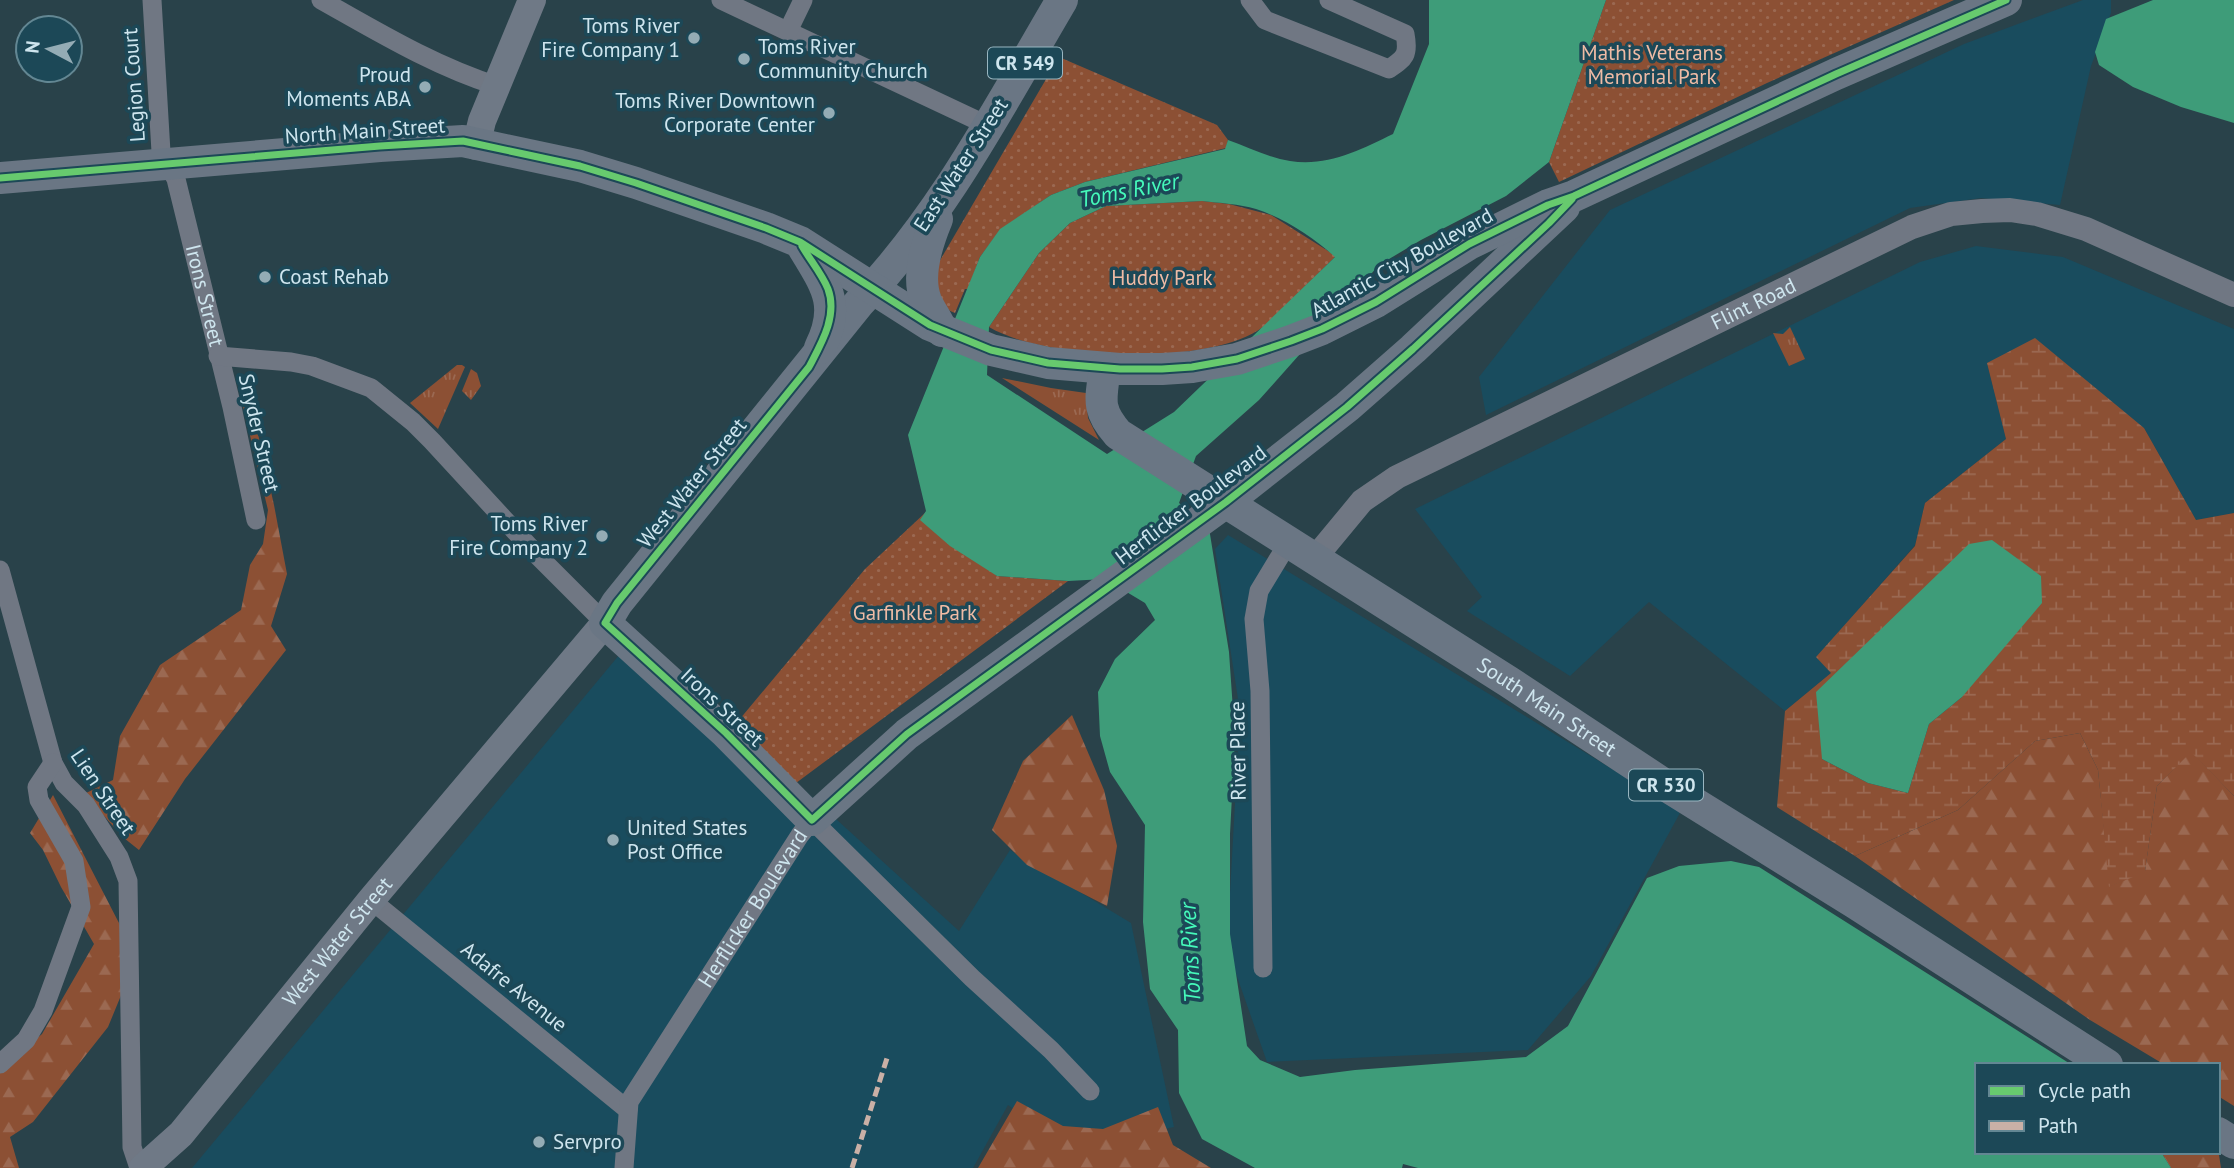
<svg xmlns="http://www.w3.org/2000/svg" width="2234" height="1168" font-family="'PT Sans',sans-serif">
<defs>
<pattern id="grass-tufts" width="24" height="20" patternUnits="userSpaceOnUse" patternTransform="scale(1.75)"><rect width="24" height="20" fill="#8c5034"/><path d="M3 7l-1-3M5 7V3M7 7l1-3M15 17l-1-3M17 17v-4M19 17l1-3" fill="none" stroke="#9b6952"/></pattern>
<pattern id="forest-firs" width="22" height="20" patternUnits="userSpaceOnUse" patternTransform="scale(1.75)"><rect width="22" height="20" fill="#8c5034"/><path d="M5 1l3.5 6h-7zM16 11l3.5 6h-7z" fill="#9b6952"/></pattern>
<pattern id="wetland-marsh" width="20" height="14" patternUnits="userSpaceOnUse" patternTransform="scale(1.75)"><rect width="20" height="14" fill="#8c5034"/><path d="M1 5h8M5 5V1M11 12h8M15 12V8" fill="none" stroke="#9b6952"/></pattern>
<pattern id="park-dots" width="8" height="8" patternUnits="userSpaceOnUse" patternTransform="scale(1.75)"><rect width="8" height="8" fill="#8c5034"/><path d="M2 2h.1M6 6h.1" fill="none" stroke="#9b6952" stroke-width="1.8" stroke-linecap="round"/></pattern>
</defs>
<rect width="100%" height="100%" fill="#29424a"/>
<g fill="#194c5e">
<path d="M2083,0H2111V13L2091,66L2060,205L1981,198L1910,208L1486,415L1479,377L1610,210L1964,44Z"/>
<path d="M1976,246L2063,257L2234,329V513L2196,520L2144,428L1987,363L2006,439L1925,503L1915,545L1817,657L1831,673L1785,711L1649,602L1570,676L1467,611L1482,597L1415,509L1920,262Z"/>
<path d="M1228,535L1681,811L1591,976L1528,1050L1267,1062L1227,948L1240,712L1215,549Z"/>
<path d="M635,636L959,931L1010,850L1131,923L1174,1127L1069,1148L1008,1105L973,1168H192Z"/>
</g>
<g fill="url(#grass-tufts)">
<path d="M1790,327L1805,359L1789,366L1773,333L1783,334Z"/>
<path d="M457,365H462L465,367L438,429L410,403Z"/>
<path d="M471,369L477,373L481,386L471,400L462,391Z"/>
<path d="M1002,378L1051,388L1086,393L1088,418L1099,440Z"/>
</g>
<g fill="url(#forest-firs)">
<path d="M249,394L274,505L287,574L271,626L286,650L185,779L139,850L124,838L84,794L113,780L120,736L160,665L241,610L250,565L263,544L268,510L241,398Z"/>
<path d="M1072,715L1104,790L1117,846L1107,906L1027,865L992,830L1023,761Z"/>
<path d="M2080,733L2098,770L2110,886L2145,871L2157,786L2191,751L2234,796V1106L2218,1096V1065H2165L2090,1020L1855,856L1958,810L2035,741Z"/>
<path d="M53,795L120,925L122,993L108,1027L33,1122L10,1137L19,1168H0V1070L42,1034L94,944L61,887L43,850L30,833Z"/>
<path d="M1017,1101L1063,1126L1103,1129L1158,1107L1173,1145L1211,1168H978Z"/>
<path d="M2161,1152H2216L2219,1155L2221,1168H2171Z"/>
</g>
<path fill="url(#wetland-marsh)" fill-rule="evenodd" d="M2035,338L2144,428L2196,520L2234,513V796L2191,752L2157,786L2145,872L2109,887L2098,770L2080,733L2035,741L1958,810L1855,856L1777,807L1785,711L1831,673L1816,657L1915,546L1925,503L2006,439L1987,363ZM1962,697L1929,724L1908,793L1868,783L1822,759Z"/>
<g fill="url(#park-dots)">
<path d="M1606,0H1954L1767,83L1559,182L1549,162Z"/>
<path d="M1059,57L1217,125L1228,140L1226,148L1085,182L1051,195L1000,230L980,257L968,289H965L955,313C936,307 933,279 939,262Z"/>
<path d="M1202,201L1229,204L1271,215L1336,256C1319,272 1303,289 1286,305C1279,312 1272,321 1263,327C1209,367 1046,361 989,327L1039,253L1070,223L1106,206Z"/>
<path d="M926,512L997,576L1068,581L796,783L734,726L865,569Z"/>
</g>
<g fill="#3e9c79" fill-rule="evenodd">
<path d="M1429,0H1606L1549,162L1506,196L1421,240L1379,265L1259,400L1196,456L1179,503L1209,528L1229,652L1235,739L1230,834V934L1247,1046L1260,1060L1300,1077L1355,1070L1526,1057L1568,1026L1647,878L1679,866L1731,861L1759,867L2072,1065H1977V1152H2161L2171,1168H1418L1403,1164L1402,1168H1255L1202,1139L1179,1093L1178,1030L1150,989L1143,922L1145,825L1110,772L1100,736L1098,692L1115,659L1155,620L1145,603L1105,579L1068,581L997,576L950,546L920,520L926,511L908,435L980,257L1000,229L1051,195L1085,182L1225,149L1228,140C1248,147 1269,158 1290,161C1327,167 1360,150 1393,134L1429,44ZM1202,201C1220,203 1239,204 1256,209C1284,218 1314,238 1335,257L1174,412L1107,454L987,375L989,327L1039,253L1070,223L1106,206Z"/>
<path d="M2153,0H2234V123L2181,107L2133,87L2099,65L2095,52L2106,19Z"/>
<path d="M1992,540L2041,576L2042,603L1962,697L1929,724L1908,793L1868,783L1822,759L1816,692L1969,544Z"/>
</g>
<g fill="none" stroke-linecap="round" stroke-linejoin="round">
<g stroke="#707783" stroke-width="19">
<path id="s1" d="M152,0L161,152L176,179L232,407L256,520"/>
<path d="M321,0C378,32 434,66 497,86"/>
<path d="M721,0L989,126"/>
<path d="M1250,0L1265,20L1389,69C1405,58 1409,55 1405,34L1329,0"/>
<path d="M788,31L803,0"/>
<path d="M218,356L291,362L312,366L371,388L413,422L432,441L538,556L605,623"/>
<path d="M0,570L53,763L64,783L86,805L119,857L128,881L132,1147L139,1168"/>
<path d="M371,900L628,1110"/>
<path d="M1263,968L1260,691L1254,619L1259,591L1288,543"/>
<path d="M0,1064L26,1040L43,1011L81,907L74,861L39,800L37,787L53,763"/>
<path id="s2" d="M624,1168L629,1102L800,835L812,820L972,978L1051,1050L1090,1091"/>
</g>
<path stroke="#707783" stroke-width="24" id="s3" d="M1314,559L1362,501L1397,477L1912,227L1951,214L1982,211L2010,210L2037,214L2086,229L2234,295"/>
<g stroke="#6f7986" stroke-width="28">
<path d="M476,146L482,121L532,0"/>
<path id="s4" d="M143,1168L181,1134L371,900L605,623"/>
</g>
<g stroke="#6a7684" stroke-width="32">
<path d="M1062,0C1000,105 944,214 859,303L617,603L605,623L726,733L812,820L907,734L1226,502L1347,407L1413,349L1564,207"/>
<path d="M0,178L380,146L463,141L580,166L636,183L766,228L800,242L930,325L991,350L1048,363L1120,369H1162L1192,367L1237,359L1291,341L1322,329L1376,302L1469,244L1548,205L1574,196L1836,74L2006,0"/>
<path d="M937,219C927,243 916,276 926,301C931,312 938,321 942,331"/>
<path d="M803,247C825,284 842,304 820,348"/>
<path id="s5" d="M1105,368C1101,399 1096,409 1118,434L1509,682L1665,785L1855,903L2107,1065"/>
<path d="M2218,1133L2234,1143"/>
</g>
<path stroke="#cab0a6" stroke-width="5" stroke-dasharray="10 5" stroke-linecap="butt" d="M852,1168L888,1055"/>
<defs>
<g id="cycleway">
<path d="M0,178L380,146L463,141L580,166L636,183L766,228L800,242L930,325L991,350L1048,363L1120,369H1162L1192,367L1237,359L1291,341L1322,329L1376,302L1469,244L1548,205L1574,196L1836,74L2006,0"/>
<path d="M802,246C810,260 822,274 828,289C838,316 821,344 809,367L617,603L605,623L726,733L812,820L907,734L1226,502L1347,407L1413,349L1549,223L1572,199"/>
</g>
</defs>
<use href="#cycleway" stroke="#1c4857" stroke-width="11"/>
<use href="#cycleway" stroke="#67ca6e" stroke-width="7"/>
</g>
<g fill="#94acb5" stroke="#1c4857" stroke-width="2.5">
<circle cx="694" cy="38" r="7"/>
<circle cx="744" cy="59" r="7"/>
<circle cx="425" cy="87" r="7"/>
<circle cx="829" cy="113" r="7"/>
<circle cx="265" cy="277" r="7"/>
<circle cx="602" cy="536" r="7"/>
<circle cx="613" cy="840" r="7"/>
<circle cx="539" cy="1142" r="7"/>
</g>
<g text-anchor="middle" stroke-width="7" stroke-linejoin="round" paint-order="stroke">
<g fill="#1c4857" stroke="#99b6c1" stroke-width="2">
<rect x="988" y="47.5" width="74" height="31" rx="5"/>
<rect x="1629" y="769.5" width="74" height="31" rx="5"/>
</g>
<g font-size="19" font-weight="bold" fill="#cee5ee">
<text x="1025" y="70">CR 549</text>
<text x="1666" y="792">CR 530</text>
</g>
<g font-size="21" fill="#cee5ee" stroke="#1c4857" text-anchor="end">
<text x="680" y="33">Toms River<tspan x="680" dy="24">Fire Company 1</tspan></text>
<text x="758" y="54" text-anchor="start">Toms River<tspan x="758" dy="24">Community Church</tspan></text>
<text x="411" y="82">Proud<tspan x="411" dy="24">Moments ABA</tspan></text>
<text x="815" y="108">Toms River Downtown<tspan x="815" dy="24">Corporate Center</tspan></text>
<text x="279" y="284" text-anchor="start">Coast Rehab</text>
<text x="588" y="531">Toms River<tspan x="588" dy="24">Fire Company 2</tspan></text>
<text x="627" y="835" text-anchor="start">United States<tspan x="627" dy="24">Post Office</tspan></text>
<text x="553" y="1149" text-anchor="start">Servpro</text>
</g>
<g font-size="21" fill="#efbba5" stroke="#1c4857">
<text x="1652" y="60">Mathis Veterans<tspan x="1652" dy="24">Memorial Park</tspan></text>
<text x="1162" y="285">Huddy Park</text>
<text x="915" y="620">Garfinkle Park</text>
</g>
<g font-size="21" fill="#cee5ee" stroke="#1c4857">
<text transform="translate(134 85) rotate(-94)" y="7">Legion Court</text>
<text transform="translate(365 131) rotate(-4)" y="7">North Main Street</text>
<text transform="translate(961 165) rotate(-57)" y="7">East Water Street</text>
<text transform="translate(1402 263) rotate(-29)" y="7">Atlantic City Boulevard</text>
<text dy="7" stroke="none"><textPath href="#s1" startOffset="303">Irons Street</textPath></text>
<text dy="7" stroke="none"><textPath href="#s3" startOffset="514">Flint Road</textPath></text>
<text transform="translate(259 433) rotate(77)" y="7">Snyder Street</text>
<text transform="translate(692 483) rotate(-51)" y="7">West Water Street</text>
<text transform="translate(1191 505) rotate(-37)" y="7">Herflicker Boulevard</text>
<text transform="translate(722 707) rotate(43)" y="7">Irons Street</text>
<text dy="7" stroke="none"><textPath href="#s5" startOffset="579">South Main Street</textPath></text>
<text transform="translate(1238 751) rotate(-91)" y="7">River Place</text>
<text transform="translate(103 792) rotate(56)" y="7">Lien Street</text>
<text dy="7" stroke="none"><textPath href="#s2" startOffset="296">Herflicker Boulevard</textPath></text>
<text dy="7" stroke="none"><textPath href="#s4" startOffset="299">West Water Street</textPath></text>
<text transform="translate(514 987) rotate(39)" y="7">Adafre Avenue</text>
</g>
<g font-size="23" font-style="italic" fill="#45f9ba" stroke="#1c4857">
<text transform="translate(1129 190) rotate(-11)" y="8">Toms River</text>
<text transform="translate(1190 953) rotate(-93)" y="8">Toms River</text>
</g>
</g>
<rect x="1975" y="1063" width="245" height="91" fill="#1c4857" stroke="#638793" stroke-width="2"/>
<rect x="1989" y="1086" width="35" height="10" fill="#67ca6e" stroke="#638793" stroke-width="2"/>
<text x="2038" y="1098" font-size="21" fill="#cee5ee">Cycle path</text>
<rect x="1989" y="1121" width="35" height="10" fill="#cab0a6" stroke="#638793" stroke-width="2"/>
<text x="2038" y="1133" font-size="21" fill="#cee5ee">Path</text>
<g transform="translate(49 49) rotate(277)"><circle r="33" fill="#1c4857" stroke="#638793" stroke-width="2"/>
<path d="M0-5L12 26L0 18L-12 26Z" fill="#94acb5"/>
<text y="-10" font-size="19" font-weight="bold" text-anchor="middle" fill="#cee5ee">N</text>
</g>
</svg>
